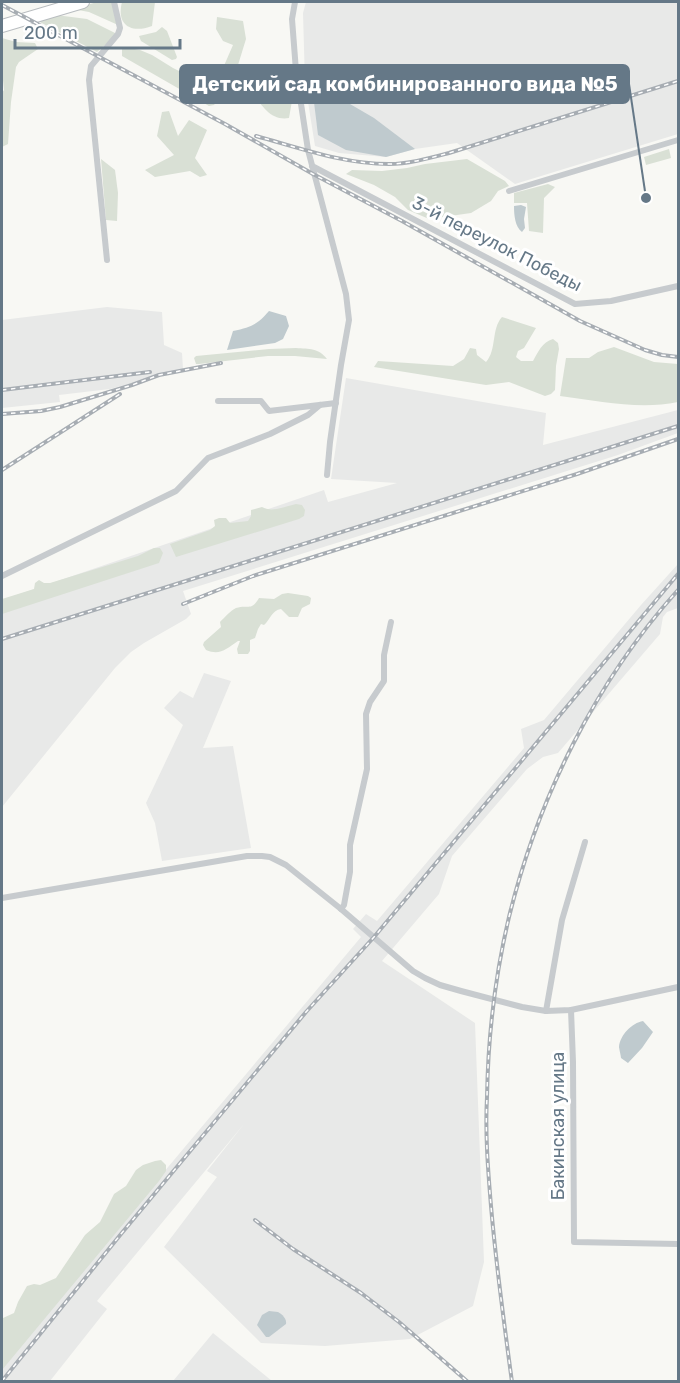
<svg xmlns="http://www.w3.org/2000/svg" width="680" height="1383" font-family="Rubik,sans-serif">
<rect width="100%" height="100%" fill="#f8f8f4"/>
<g fill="#e8e9e8">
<path d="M306,2H678V134L515,184L457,143L415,149L386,157L339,153L315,146L305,83L303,13Z"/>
<path d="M107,307L162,312L164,345L182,353L183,369L110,389L59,395L60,402L2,408V320Z"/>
<path d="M346,378L546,413L543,445L678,410V433L618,455L183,591L191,614L186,619L144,643L131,652L115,668L2,807V600L324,490L328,502L397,483L331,479Z"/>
<path d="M678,564V608L667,612L663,617L660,634L558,753L543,757L527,769L452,856L439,894L382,961L475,1023L484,1262L473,1306L410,1339L325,1346L261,1343L164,1247L217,1177L207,1171L244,1124L97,1301L107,1309L50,1381L2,1382V1345L59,1297L361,937L353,929L366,914L377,921L524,748L521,729L544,720L641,605Z"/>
<path d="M204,673L231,681L203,748L233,746L251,848L162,861L155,823L146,803L183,725L164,708L180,691L193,698Z"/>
<path d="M213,1333L272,1381H173Z"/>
</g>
<g fill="#d9e0d5">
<path d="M97,2H112L118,25L89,12L78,10L80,7Z"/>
<path d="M122,2H155L152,26C131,34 116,25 122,2Z"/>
<path d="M56,15L87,19L117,34L97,52L36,20Z"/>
<path d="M217,17L243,21L246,39L234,78L202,77L201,71L223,68L233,45L223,41L216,29Z"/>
<path d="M162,27L167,31L177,57L176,59L172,60L141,41L139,36L156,32Z"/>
<path d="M2,38L16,42L35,43L38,49L19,62L16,67L11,102L8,144L2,147V93L4,90L2,71Z"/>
<path d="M122,48H129L140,50L152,55L173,68L207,85L216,94L218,100L214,105L209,106L122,56Z"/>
<path d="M267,86L285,91L292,101L289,118C271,121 262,106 253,93Z"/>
<path d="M169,111L178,136L189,120L207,130L195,158L207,175L200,177L190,171L155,177L145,170L174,155L157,136L162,112Z"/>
<path d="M669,149L671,158L646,165L644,157Z"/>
<path d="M101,159L115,170L118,193L117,221L106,220Z"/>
<path d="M467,159L505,181L509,186L498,191L491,201L471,213L429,219L408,210L395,197L374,185L346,174L352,170L382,171L407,168L425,164Z"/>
<path d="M548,184L555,187L544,198L543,233L529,231L527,203H514V193Z"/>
<path d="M502,317L536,328L524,348L518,351L516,357L521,361H533C538,352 542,342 553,339L558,343L559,349L556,366L555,390L551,394L545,396L509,382L486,385L374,367L378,361L453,366L464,359L470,348L476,349L477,355L486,362C497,350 491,329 502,317Z"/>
<path d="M614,347L654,362L678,364V402C639,410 600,401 560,396L566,358H589L598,352Z"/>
<path d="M296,348C309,349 319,348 327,359L295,356H268L199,364H196L194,358L196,356L269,349Z"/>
<path d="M296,504L302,505L305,510L304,516L299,519L176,557L170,544L210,530L215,526L214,520L219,518H226L230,523L248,521L251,516V510L262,507C272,513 286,506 296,504Z"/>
<path d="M154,548H160L163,553L159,563L2,614V599L34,589L35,583L39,580L44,583H50L138,556Z"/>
<path d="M288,593L308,596L311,598L310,604L302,608L298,617H289L281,609C272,610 270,620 264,625L261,624L258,629L255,638L250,640V651L248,654H238L237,649L240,641H238C226,649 220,656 206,650L203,645L204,642L221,627L220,622C225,617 230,611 236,608C248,604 251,612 259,598L274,599L282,594Z"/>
<path d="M161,1160L166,1165V1171L159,1181L2,1370V1321L3,1318L14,1313L18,1302L27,1286L34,1284L40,1285L56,1278L85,1235L100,1222L114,1194L126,1186L136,1170L143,1165L155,1161Z"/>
</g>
<g fill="#bfcace">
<path d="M326,90L374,118L415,149L386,157L346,150L318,135L313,94Z"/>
<path d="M521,205L526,207L524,219L525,228L522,232C515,227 514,215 514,206Z"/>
<path d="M269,311L286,316L289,326L283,339L275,343L227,350L233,331C251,327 257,325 269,311Z"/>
<path d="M643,1021L653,1032L642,1048L628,1063L621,1058C621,1056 619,1048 619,1047C620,1035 632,1023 643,1021Z"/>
<path d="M269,1311L278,1312C282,1314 287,1319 286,1324L269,1337H266L257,1325L262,1315Z"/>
</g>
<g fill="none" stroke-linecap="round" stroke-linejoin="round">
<defs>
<path id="highway" d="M2,26L83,2"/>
</defs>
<use href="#highway" stroke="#b9bdc0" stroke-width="14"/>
<g stroke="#c7cbce" stroke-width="6">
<path d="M295,2L292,19L296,71L308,150L346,294L349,320L341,365L330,442L327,475"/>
<path d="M312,166L575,304L611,301L678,286"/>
<path d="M509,191L678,140"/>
<path d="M107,260L89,80L91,66L118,34L120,28L114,2"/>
<path d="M218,401H261L269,411L336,403"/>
<path d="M2,576L176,491L208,458L270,434L308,415L320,405"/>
<path d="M2,898L247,856H262L270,857L286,865L341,909L413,971L425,978L440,985L461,991L522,1007L546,1011L571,1010L678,987"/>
<path d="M341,909L344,905L350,872V845L367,769L366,714L370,702L384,681V655L391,622"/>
<path d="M571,1010L573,1062L574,1242L678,1244"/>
<path d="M546,1011L562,920L585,842"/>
</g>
<use href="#highway" stroke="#fff" stroke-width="12"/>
<defs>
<g id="rail">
<path d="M2,5L225,124L313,174L402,221L580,321L645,350L662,355L678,357"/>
<path d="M256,136C300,148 343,164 389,164C409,164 430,158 449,153L678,81"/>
<path d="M2,390L150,372"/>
<path d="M2,414L41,411L60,407L132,385L159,375L221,363"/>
<path d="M2,470L120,394"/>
<path d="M183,604L253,576L577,474L678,439"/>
<path d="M2,639L678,426"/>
<path d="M255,1220L293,1249L361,1293L399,1322L468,1382"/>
<path d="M2,1381L121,1234L306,1012L374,937L678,574"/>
<path d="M512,1382C504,1323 496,1265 491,1206C488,1170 485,1133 487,1097C488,1037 495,976 509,917C538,798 596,681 678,590"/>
</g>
</defs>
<use href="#rail" stroke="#a7adb3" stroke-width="4"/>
<use href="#rail" stroke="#fff" stroke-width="1.5" stroke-dasharray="4.5" stroke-linecap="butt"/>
</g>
<g text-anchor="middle" stroke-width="6" stroke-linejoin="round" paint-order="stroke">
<g font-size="18" fill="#657887" stroke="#fff">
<text transform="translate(497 244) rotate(27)" y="6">3-й переулок Победы</text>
<text transform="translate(558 1126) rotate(-90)" y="6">Бакинская улица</text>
</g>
</g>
<path fill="none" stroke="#657887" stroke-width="2" d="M646 198L629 84"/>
<circle fill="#657887" stroke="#fff" stroke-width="2" cx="646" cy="198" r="6"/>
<rect fill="#657887" stroke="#657887" stroke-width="2" x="180" y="65" width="449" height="38" rx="6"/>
<g font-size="20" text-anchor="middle" font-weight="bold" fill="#fff">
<text x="405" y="91">Детский сад комбинированного вида №5</text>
</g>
<rect width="680" height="1383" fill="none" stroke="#657887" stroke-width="6"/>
<path d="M15 39v9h165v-9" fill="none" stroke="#657887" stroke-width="3"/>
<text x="24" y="39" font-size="18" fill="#657887" stroke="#ffffff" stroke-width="4.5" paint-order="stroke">200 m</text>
</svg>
